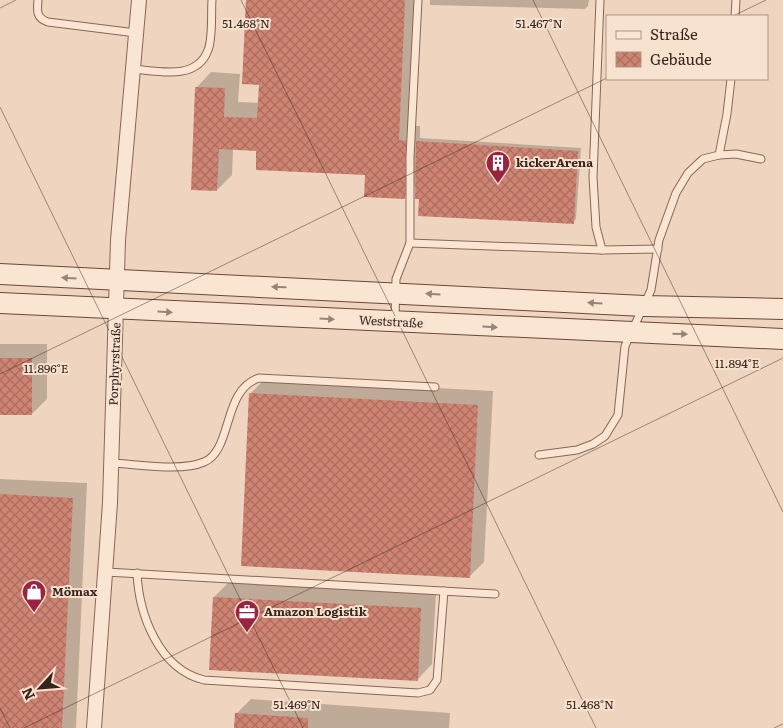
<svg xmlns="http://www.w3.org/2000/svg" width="783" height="728" font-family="Literata,serif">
<defs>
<pattern id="building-cross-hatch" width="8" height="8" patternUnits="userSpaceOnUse" patternTransform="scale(1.25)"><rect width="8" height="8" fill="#cf8473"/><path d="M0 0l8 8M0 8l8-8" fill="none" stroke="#a96c5e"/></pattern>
</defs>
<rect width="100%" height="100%" fill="#efd5bf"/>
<g fill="#0003">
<path d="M247,0H419L414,126H420V138L581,148L576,219L573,223L420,198L417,185L404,197L367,173L258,150L233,149L232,175L217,190L196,88L211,72L240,74L238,102L259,103L260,84Z"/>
<path d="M430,0H589L588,6L585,9L430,5Z"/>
<path d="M0,344H47V399L32,414H0Z"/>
<path d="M265,379L493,391L484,562L469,577L250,394Z"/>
<path d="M0,479L87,483L76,728H0Z"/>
<path d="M229,582L436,593L432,664L417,680L214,597Z"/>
<path d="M251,699L450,713L449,728H235L236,714Z"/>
</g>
<g fill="url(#building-cross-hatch)">
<path d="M246,0H405L399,140L406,141L405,199L364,197L365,175L256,170V151L219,149L217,191L191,190L195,87L225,88L224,117L257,118L259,85L242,84Z"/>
<path d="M416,141L578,151L574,224L418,216L419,199H415Z"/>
<rect x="0" y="358" width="32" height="57"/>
<path d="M249,393L478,405L470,578L241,566Z"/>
<path d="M0,494L73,498L62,728H0Z"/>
<path d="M213,597L421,608L418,681L209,670Z"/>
<path d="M235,713L308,718V728H234Z"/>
</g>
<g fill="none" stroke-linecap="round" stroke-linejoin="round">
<defs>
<g id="lane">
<path d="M38,0C37,11 36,18 48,22L136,33"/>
<path d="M600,0L593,177L596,227L602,250L658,249"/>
<path d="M735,16L736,0"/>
<path d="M133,69C158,71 197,81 208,50C213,38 211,13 212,0"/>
<path d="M719,155L736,154L761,159"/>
<path d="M410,243L602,250"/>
<path d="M395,319L396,279L410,243V157L418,0"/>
<path d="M539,455L577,450L593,444L605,436L618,415L625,346L651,290L659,240L676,193L688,173L703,159L719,155L727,114L731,79"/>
<path d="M111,463C137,464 181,472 204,462C233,450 222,390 259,378L435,387"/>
<path d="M106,572L495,594"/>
<path d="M137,573C139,615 159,669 204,680L418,693L430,690L437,680L444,591"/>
</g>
<path id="street" d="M94,728L110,503L118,240L139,0"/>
<g id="secondary">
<path d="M0,274L644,306L783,309"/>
<path d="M0,303L783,339"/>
</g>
</defs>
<use href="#lane" stroke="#886657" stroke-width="9"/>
<use href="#street" stroke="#886657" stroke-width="16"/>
<use href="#secondary" stroke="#6a473a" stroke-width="22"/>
<use href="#lane" stroke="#fae5d2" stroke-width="7"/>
<use href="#street" stroke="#fae5d2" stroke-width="14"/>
<use href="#secondary" stroke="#fae5d2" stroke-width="20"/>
</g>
<defs><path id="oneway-solid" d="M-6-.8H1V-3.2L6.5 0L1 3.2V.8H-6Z" transform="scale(1.25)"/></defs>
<g fill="#988477">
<use href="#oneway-solid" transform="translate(69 278) rotate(-177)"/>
<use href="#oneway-solid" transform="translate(279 287) rotate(-178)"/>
<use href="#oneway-solid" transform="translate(433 294) rotate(-177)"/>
<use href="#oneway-solid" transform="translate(595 303) rotate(-177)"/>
<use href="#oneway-solid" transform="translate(165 312) rotate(3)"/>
<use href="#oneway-solid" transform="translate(327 319) rotate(3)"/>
<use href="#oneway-solid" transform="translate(490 327) rotate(3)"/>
<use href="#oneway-solid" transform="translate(680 334) rotate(2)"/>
</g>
<path fill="none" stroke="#37231c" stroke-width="1" stroke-opacity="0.45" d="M241,0L596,728M533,0L783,512M0,8L16,0M733,16L766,0M0,107L303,728M0,374L607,78M0,708L10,728M24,728L783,358M774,728L783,724"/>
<defs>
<symbol id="building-pin" viewBox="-11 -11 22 30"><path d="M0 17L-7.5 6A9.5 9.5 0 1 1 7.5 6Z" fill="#992440" stroke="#f6e2ce"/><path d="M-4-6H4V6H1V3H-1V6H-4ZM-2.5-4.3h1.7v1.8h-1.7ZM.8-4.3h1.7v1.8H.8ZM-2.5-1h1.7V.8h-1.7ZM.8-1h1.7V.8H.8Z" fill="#fff"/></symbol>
<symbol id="shop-pin" viewBox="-11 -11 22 30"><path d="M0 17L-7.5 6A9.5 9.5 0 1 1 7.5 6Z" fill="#992440" stroke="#f6e2ce"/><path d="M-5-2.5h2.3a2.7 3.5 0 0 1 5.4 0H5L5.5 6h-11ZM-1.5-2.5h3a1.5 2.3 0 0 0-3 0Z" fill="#fff"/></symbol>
<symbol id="office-pin" viewBox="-11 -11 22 30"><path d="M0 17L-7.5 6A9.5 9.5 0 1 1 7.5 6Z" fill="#992440" stroke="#f6e2ce"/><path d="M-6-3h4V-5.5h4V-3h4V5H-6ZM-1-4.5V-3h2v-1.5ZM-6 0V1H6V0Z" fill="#fff"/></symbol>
</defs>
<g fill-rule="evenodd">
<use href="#building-pin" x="484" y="149" width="28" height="38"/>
<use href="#shop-pin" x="20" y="578" width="28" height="38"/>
<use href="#office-pin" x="233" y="598" width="28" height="38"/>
</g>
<g text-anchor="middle" stroke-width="4" stroke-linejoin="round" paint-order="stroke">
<g font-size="12" font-weight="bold" fill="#37231c" stroke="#f6e2ce" text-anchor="start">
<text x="516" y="167">kickerArena</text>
<text x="52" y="596">Mömax</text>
<text x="264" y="616">Amazon Logistik</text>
</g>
<g font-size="12" fill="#37231c" stroke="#f6e2ce">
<text transform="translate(391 322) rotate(3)" y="4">Weststraße</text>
<text transform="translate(115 364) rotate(-88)" y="4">Porphyrstraße</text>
</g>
</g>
<g font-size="12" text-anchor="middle" fill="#37231c" stroke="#f6e2ce" stroke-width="4" stroke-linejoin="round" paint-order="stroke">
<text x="539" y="28">51.467°N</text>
<text x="246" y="28">51.468°N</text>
<text x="737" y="368">11.894°E</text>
<text x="46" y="373">11.896°E</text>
<text x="297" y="709">51.469°N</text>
<text x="590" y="709">51.468°N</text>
</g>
<rect x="606" y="15" width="162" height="65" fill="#f6e2ce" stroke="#aa9687"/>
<rect x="616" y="31" width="25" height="8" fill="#fae5d2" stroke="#aa9687"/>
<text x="650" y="40" font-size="15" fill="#37231c">Straße</text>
<rect x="616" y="52" width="25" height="15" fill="url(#building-cross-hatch)" stroke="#aa9687"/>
<text x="650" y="65" font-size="15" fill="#37231c">Gebäude</text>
<g transform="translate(40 688) rotate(244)" stroke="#f6e2ce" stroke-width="4" paint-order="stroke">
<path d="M0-4L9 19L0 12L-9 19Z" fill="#37231c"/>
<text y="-8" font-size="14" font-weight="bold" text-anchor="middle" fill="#37231c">N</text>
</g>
</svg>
